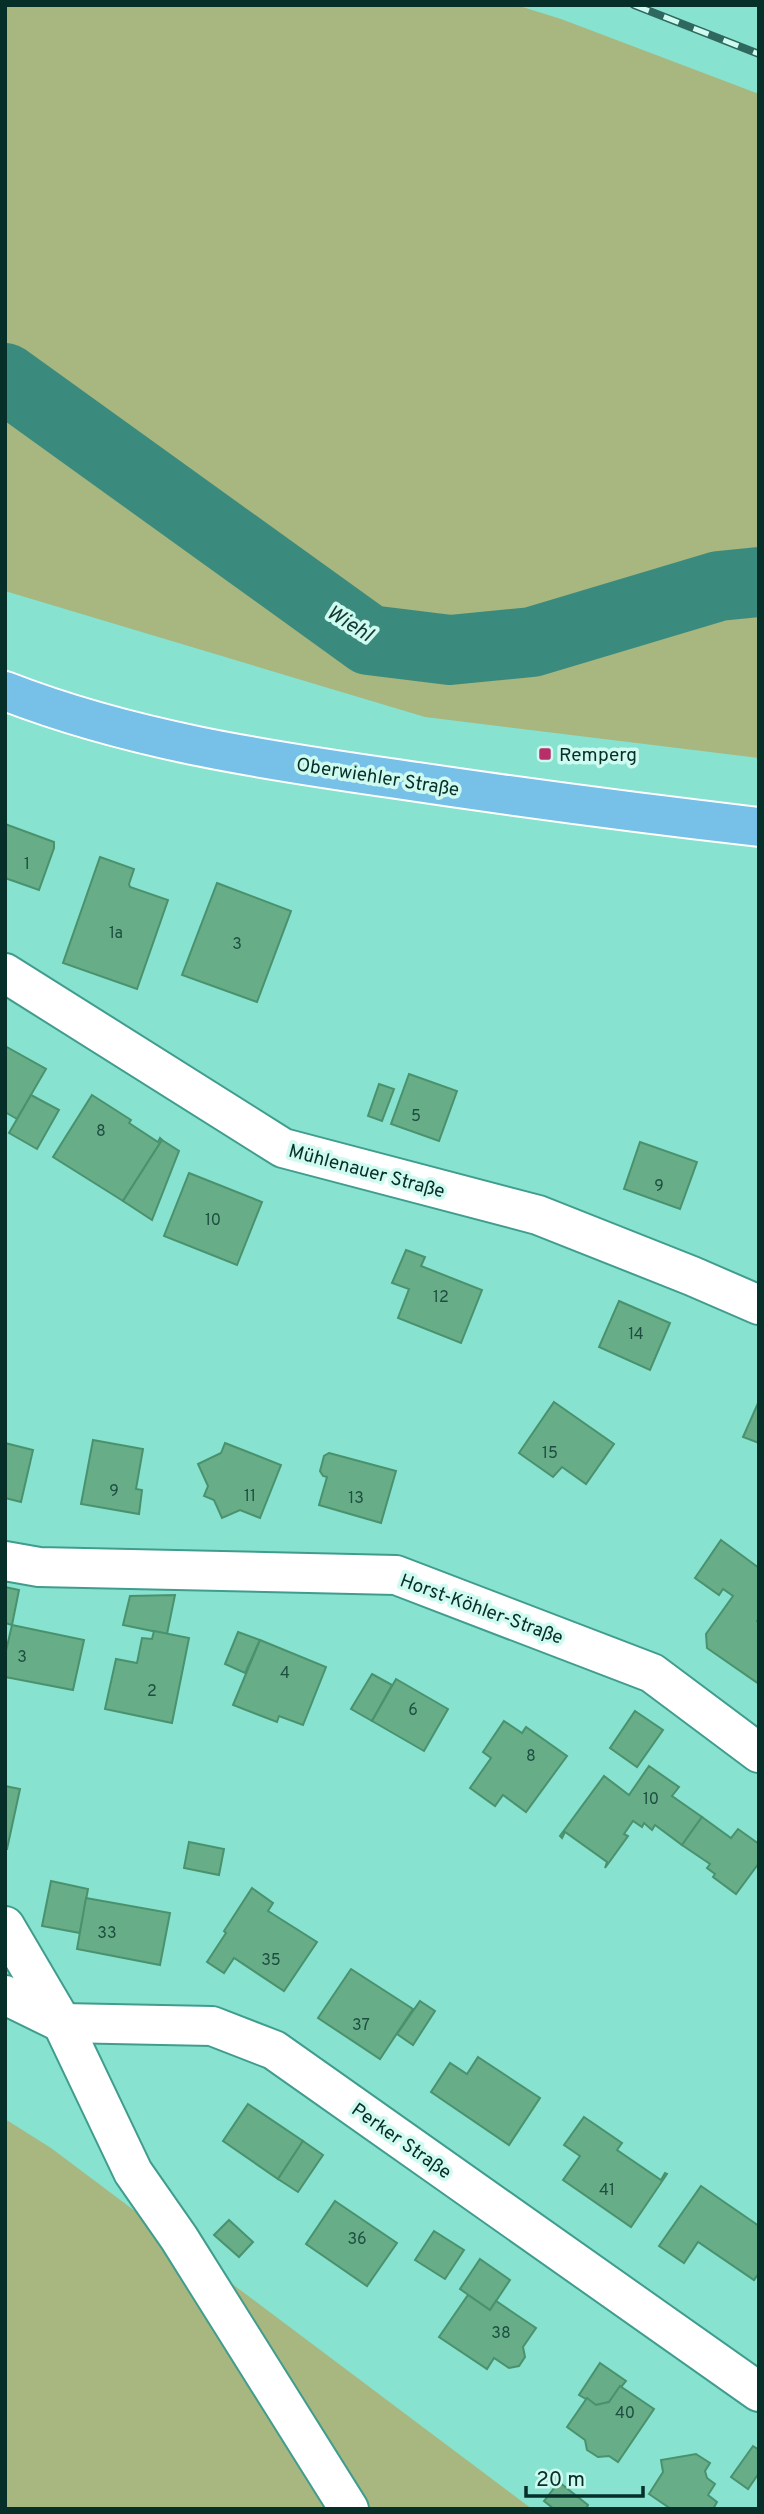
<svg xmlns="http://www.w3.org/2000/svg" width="764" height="2514" font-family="Overpass,sans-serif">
<rect width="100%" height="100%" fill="#87e2d0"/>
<g fill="#a8b67f">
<path d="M5,5H516L561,19L759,94V758L425,717L5,591Z"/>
<path d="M5,2119L51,2148L532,2509H5Z"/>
</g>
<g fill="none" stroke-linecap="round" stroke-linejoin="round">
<path stroke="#3a8b7d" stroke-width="70" d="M5,378L369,640L450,650L532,642L719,586L759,582"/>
</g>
<g fill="#66ad88" stroke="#4a926e" stroke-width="2">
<path d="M5,824L54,842V848L39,890L5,878Z"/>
<path d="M100,857L134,869L129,884L130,887L168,900L137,989L63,963Z"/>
<path d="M217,883L291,911L257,1002L182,975Z"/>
<path d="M5,1046L46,1069L17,1119L5,1112Z"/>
<path d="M409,1074L457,1091L439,1141L391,1124Z"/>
<path d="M379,1084L394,1089L382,1121L368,1116Z"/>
<path d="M31,1095L59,1110L37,1149L9,1133Z"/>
<path d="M92,1095L131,1120L129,1123L158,1142L160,1138L162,1140L123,1201L53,1157Z"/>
<path d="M162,1140L179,1151L152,1220L123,1201Z"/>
<path d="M640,1142L697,1162L680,1209L624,1189Z"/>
<path d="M189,1173L262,1202L237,1265L164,1236Z"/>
<path d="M406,1250L425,1257L421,1266L482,1290L461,1343L398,1318L409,1289L392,1283Z"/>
<path d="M619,1301L670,1323L650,1370L599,1347Z"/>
<path d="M759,1401V1443L743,1437Z"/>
<path d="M554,1402L614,1444L586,1484L562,1467L553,1477L519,1453Z"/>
<path d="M93,1440L143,1449L136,1489L142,1490L139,1514L81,1504Z"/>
<path d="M5,1443L33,1450L21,1502L5,1498Z"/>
<path d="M225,1443L281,1465L260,1518L240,1510L222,1518L214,1500L204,1496L208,1486L198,1464L221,1453Z"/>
<path d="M329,1453L396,1471L381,1523L319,1505L327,1477L323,1476L320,1471L324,1456Z"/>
<path d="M721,1540L759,1568V1619L757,1621L759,1623V1684L707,1648L706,1634L733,1596L723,1589L719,1595L695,1578Z"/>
<path d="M5,1587L19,1590L12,1625L5,1623Z"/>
<path d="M175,1595L167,1634L123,1625L130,1596Z"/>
<path d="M12,1625L84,1640L73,1690L5,1677V1655Z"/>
<path d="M154,1631L189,1638L172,1723L105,1709L116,1659L137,1663L142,1638L152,1639Z"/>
<path d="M238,1632L260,1640L245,1673L225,1664Z"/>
<path d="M260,1640L326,1667L303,1725L279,1716L277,1722L233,1705Z"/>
<path d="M372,1674L392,1685L372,1721L351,1709Z"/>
<path d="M396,1679L448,1709L424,1751L372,1721Z"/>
<path d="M635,1711L663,1730L637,1767L610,1748Z"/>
<path d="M504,1721L522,1733L526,1727L567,1756L526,1812L503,1795L495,1806L470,1788L491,1758L483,1752Z"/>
<path d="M649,1766L679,1787L672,1796L702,1817L682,1845L655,1825L652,1830L644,1823L642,1827L633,1821L624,1834L628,1836L605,1868L607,1862L565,1832L562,1838L560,1836L604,1776L629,1795Z"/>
<path d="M5,1786L20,1789L7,1849H5Z"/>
<path d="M702,1817L731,1838L738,1829L759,1844V1863L736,1894L713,1877L715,1874L707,1868L710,1864L682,1845Z"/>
<path d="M189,1842L224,1849L219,1875L184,1868Z"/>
<path d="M51,1881L88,1889L80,1933L42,1926Z"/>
<path d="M252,1888L273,1903L268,1911L317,1942L284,1991L234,1958L224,1973L207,1962L226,1933L224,1931Z"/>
<path d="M86,1898L170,1913L160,1965L77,1949Z"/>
<path d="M351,1969L413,2009L380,2059L318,2018Z"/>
<path d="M420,2001L435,2011L413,2045L397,2034Z"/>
<path d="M478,2057L540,2098L509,2145L431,2092L450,2063L467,2074Z"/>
<path d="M248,2104L303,2141L278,2179L223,2141Z"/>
<path d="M584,2117L622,2143L617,2150L661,2180L665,2173L667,2174L631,2227L563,2180L580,2156L564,2145Z"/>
<path d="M303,2141L323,2155L298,2192L278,2179Z"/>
<path d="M701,2186L759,2226V2273L754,2280L698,2242L684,2263L659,2246Z"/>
<path d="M335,2201L397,2243L367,2286L306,2244Z"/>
<path d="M229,2220L253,2242L239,2257L214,2235Z"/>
<path d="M434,2231L464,2250L445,2279L415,2260Z"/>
<path d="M480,2259L510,2280L490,2310L460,2289Z"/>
<path d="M468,2295L490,2310L496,2301L536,2328L523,2347L525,2357L519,2366L509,2368L494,2358L487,2369L439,2337Z"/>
<path d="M600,2363L626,2381L609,2402L596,2405L579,2395Z"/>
<path d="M620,2386L654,2409L618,2462L609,2456L598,2457L587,2450L585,2440L567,2427L587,2398L596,2405L609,2402Z"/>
<path d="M753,2446L759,2450V2473L748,2489L731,2477Z"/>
<path d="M696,2454L710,2463L705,2471L707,2478L715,2484L708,2495L717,2502L713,2509H671L649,2494L663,2472L661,2460Z"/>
<path d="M559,2482L588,2505L586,2509H554L544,2501Z"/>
</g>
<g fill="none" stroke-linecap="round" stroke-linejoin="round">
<defs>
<g id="street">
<path d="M5,973L283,1148L538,1215L692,1276L759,1305"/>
<path d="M5,1561L39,1567L396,1575L652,1673L759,1753"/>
<path d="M5,1926L62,2023L133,2172L179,2238L349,2509"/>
<path d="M5,1995L62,2023L212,2026L274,2050L759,2392"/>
</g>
<path id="primary" d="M5,691C131,740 264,760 397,779C517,797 638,813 759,827"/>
</defs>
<use href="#street" stroke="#409d8d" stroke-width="42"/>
<use href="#primary" stroke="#fff" stroke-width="42"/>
<use href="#street" stroke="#fff" stroke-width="38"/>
<use href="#primary" stroke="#77c0e8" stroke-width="38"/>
<defs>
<path id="rail" d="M634,5L759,54"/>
</defs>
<use href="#rail" stroke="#2f685e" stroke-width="8"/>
<use href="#rail" stroke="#cffaf0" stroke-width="5" stroke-dasharray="16" stroke-linecap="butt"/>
</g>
<rect fill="#b82e68" stroke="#cffaf0" stroke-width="2.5" x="538" y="747" width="14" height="14" rx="3.5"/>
<g text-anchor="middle" stroke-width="7" stroke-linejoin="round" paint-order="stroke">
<g font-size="16" fill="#1d4e40">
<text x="27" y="869">1</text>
<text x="116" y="938">1a</text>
<text x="237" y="949">3</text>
<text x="416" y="1121">5</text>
<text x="101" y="1136">8</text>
<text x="659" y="1191">9</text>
<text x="213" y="1225">10</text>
<text x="441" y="1302">12</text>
<text x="636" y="1339">14</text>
<text x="550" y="1458">15</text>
<text x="114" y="1496">9</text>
<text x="250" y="1501">11</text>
<text x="356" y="1503">13</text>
<text x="22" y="1662">3</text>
<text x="285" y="1678">4</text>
<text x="152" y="1696">2</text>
<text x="413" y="1715">6</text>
<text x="531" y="1761">8</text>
<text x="651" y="1804">10</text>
<text x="107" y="1938">33</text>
<text x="271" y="1965">35</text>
<text x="361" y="2030">37</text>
<text x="607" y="2195">41</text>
<text x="357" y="2244">36</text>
<text x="501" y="2338">38</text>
<text x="625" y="2418">40</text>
</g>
<g font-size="19" fill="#052f28" stroke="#cffaf0" text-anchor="start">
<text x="559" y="761">Remperg</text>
</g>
<g font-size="19" fill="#052f28" stroke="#cffaf0">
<text transform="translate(378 776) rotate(9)" y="7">Oberwiehler Straße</text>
<text transform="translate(367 1170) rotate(15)" y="7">Mühlenauer Straße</text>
<text transform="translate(482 1608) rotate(20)" y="7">Horst-Köhler-Straße</text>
<text transform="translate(402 2140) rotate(35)" y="7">Perker Straße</text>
</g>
<g font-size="21" font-style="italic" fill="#133932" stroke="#cffaf0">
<text transform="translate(350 623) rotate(32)" y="7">Wiehl</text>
</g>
</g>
<rect width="764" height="2514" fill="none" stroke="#052f28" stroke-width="14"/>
<path d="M526 2486v10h117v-10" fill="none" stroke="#052f28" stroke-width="3.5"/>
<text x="536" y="2486" font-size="21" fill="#052f28" stroke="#cffaf0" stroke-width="5" paint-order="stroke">20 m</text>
</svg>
